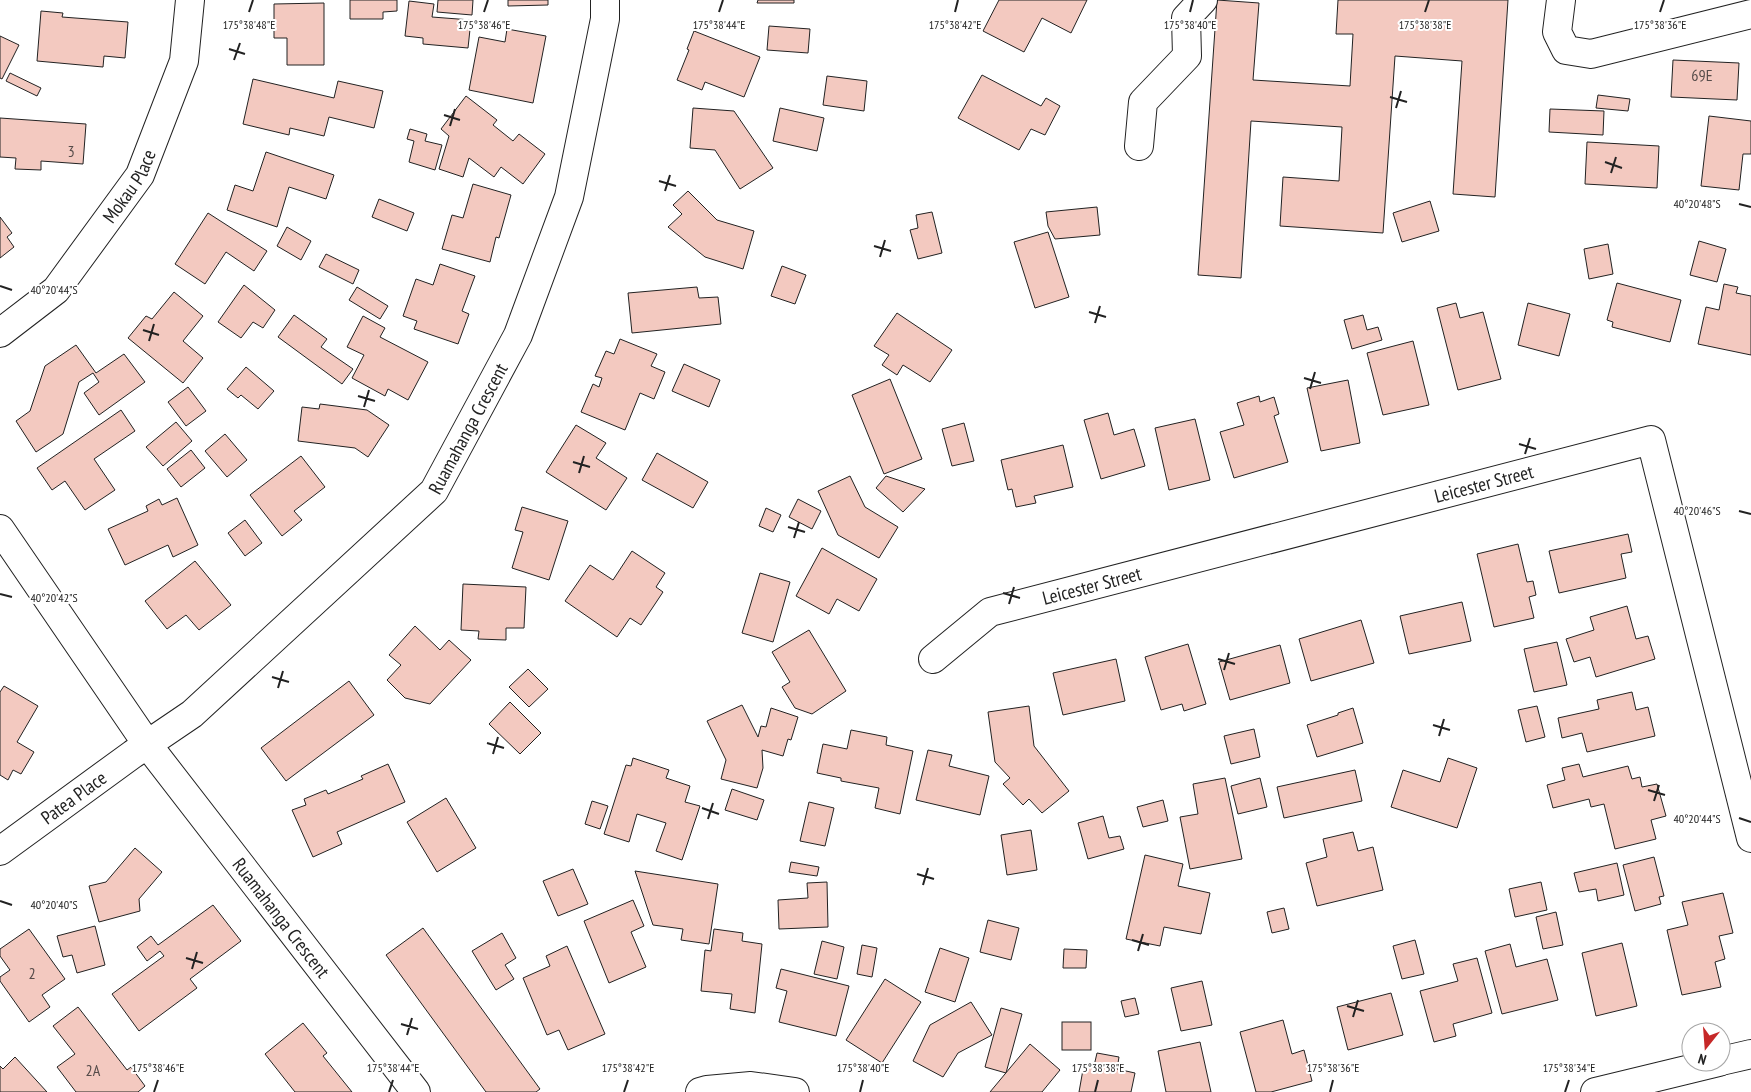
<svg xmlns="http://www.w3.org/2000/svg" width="1751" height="1092" font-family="'PT Sans Narrow',sans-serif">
<rect width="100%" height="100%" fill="#fff"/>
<g fill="#f3c9c0" stroke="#222">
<path d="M350,0H397V11L383,12V19H350Z"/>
<path d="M438,0H473L472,15L437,12Z"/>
<path d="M508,0H548V5L508,6Z"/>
<path d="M758,0H794V3H757Z"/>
<path d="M999,0H1087L1071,33L1042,18L1024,52L983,31Z"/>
<path d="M1217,0L1259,3L1253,80L1350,86L1353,34H1336L1338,0H1508L1495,197L1453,194L1462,61L1395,56L1383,233L1280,226L1283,177L1339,181L1342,127L1251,121L1241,278L1198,275Z"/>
<path d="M409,1L434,4L432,17L471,20L468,48L423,44V38L405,36Z"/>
<path d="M324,3V65H287V38H274V4Z"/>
<path d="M41,11L63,13L62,17L128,22L125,58L104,56L103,67L37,61Z"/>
<path d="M769,26L810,29L808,53L767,50Z"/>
<path d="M507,29L546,36L533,103L469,90L479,37L505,42Z"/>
<path d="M694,31L760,57L744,97L705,82L702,90L677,80L689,50L687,49Z"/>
<path d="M0,36L19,45L2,79L0,78Z"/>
<path d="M1673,60L1739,63L1737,100L1671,97Z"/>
<path d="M10,73L41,88L37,96L6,81Z"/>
<path d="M982,75L1041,106L1046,98L1060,106L1045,135L1031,129L1019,150L958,118Z"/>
<path d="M827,76L867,81L864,111L823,105Z"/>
<path d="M253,79L334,98L338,81L383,91L374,128L329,117L324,136L290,128L289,135L243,124Z"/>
<path d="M1598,95L1630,99L1628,111L1596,108Z"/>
<path d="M466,96L497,120L493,125L513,141L519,134L545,154L523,184L501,167L494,177L469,158L463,177L439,169L449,136L441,129Z"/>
<path d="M693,108L734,111L773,168L740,189L715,150L690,148Z"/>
<path d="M780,108L824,118L817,151L773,141Z"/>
<path d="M1550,109L1604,111L1603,135L1549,132Z"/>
<path d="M1709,116L1751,121V154H1743L1739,190L1701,186Z"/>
<path d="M0,118L86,124L83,164L41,161V170L15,169L16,158L0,157Z"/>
<path d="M410,129L427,134L425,141L442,145L435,170L409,162L414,141L407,139Z"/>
<path d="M1587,142L1659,146L1657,188L1585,184Z"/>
<path d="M266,152L334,175L326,199L289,187L277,227L227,210L235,185L253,191Z"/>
<path d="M473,184L511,195L499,238L496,237L490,262L442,249L452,215L463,218Z"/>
<path d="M688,191L717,220L754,231L743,269L705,257L668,227L682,214L673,205Z"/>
<path d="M379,199L414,213L407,231L372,217Z"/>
<path d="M1430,201L1439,231L1402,242L1393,213Z"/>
<path d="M1097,207L1100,235L1055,239L1048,226L1046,212Z"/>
<path d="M932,212L942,253L918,259L910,230L918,228L916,215Z"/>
<path d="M208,213L267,251L254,271L226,252L205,284L175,264Z"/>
<path d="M0,217L12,233L7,237L14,247L0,258Z"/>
<path d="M287,227L311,241L301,260L277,246Z"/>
<path d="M1048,232L1069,297L1035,308L1014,242Z"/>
<path d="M1699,241L1726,249L1717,282L1690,275Z"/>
<path d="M1608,244L1613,274L1589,279L1584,249Z"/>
<path d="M326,254L359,270L353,284L319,267Z"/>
<path d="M440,264L475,276L462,311L469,314L458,344L414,329L417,321L403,316L416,279L433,285Z"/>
<path d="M782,266L806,275L795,304L771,296Z"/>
<path d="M1617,283L1681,300L1670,342L1612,327L1613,322L1607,320Z"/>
<path d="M1724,284L1738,287L1736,293L1751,296V355L1698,344L1706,307L1719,310Z"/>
<path d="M244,285L275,310L263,328L253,322L241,338L218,322Z"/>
<path d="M357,287L388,306L380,319L349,300Z"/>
<path d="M697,287L699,298L718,297L721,324L632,333L628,293Z"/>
<path d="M174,292L203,316L183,341L203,358L183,383L128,338L146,316L152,319Z"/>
<path d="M1456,303L1460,318L1483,312L1501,379L1458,390L1437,308Z"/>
<path d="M1528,303L1570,314L1559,356L1518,345Z"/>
<path d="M897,313L952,350L930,382L903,365L897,375L882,365L889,355L874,346Z"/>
<path d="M294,315L327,339L321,347L353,369L342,384L278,337Z"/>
<path d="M1363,315L1367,330L1378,327L1382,340L1352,349L1344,320Z"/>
<path d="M363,316L385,328L380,337L428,362L408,400L388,389L385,396L352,378L364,355L347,347Z"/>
<path d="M620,339L657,354L651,366L665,372L654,399L640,393L625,430L581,412L593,384L599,387L602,378L595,376L606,351L614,354Z"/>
<path d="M1413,341L1429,405L1383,415L1367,353Z"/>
<path d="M76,345L96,373L124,354L145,382L99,415L84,393L99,382L93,373L79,382L63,434L36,452L16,421L30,411L45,366Z"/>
<path d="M684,364L720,380L709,407L672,391Z"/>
<path d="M246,367L274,391L258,409L241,395L238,398L227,389Z"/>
<path d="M890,379L922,459L884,474L852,395Z"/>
<path d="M1348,380L1360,443L1321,451L1307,388Z"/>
<path d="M188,387L206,411L186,426L168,402Z"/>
<path d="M1259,396L1260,402L1274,397L1279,414L1274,416L1288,462L1234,478L1220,432L1244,425L1237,403Z"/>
<path d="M320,404L367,410L389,425L368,457L355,448L298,441L302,407L319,409Z"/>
<path d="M121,410L135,431L94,459L115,490L85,510L65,481L52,490L37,468Z"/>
<path d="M1108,413L1114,435L1134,429L1145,466L1101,479L1084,420Z"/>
<path d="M1195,419L1210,480L1169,490L1155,428Z"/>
<path d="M176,422L192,441L163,466L146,447Z"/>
<path d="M964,423L974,461L952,466L942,429Z"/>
<path d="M576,425L606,443L596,458L627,478L606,510L546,472Z"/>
<path d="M225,434L247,460L227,477L205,451Z"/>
<path d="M1063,445L1073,487L1034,496L1036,503L1016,507L1012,489L1008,490L1001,460Z"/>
<path d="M191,450L205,468L181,487L167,469Z"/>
<path d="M657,453L708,482L693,508L642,480Z"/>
<path d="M301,456L325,487L294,511L302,520L282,536L250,495Z"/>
<path d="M850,476L865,507L898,527L879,558L838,535L818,491Z"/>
<path d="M886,476L925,489L903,512L876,488Z"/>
<path d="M177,498L198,545L173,557L168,545L125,565L108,529L148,511L146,506L159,499L162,505Z"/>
<path d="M798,499L821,511L812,529L789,517Z"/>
<path d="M522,507L568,521L549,580L512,568L523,532L515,530Z"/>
<path d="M766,508L781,515L773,532L759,526Z"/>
<path d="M245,520L262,543L245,556L228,533Z"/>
<path d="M1628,534L1632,552L1621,554L1626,578L1559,593L1549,551Z"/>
<path d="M1518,544L1527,582L1533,581L1536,595L1529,597L1534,618L1494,627L1477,554Z"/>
<path d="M822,548L877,579L859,611L837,599L829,614L796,596Z"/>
<path d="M632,551L665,573L656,587L663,592L641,625L630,618L617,637L565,601L590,565L613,580Z"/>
<path d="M195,561L231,605L199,630L186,615L167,629L145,601Z"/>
<path d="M760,573L790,582L773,642L742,633Z"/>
<path d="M463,584L526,587L524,628H506V640L478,639L479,631L461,630Z"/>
<path d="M1462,602L1471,641L1409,654L1400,616Z"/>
<path d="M1627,606L1636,639L1648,636L1655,659L1596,677L1590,657L1574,662L1566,639L1594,630L1590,617Z"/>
<path d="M1361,620L1374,663L1311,681L1299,639Z"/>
<path d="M415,626L440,650L449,640L471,660L430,704L405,698L387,680L401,665L389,655Z"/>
<path d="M809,630L846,691L812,714L795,708L782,687L790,682L772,652Z"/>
<path d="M1557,642L1567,685L1534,692L1524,649Z"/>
<path d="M1188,644L1206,704L1184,711L1182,704L1161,710L1145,657Z"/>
<path d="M1280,645L1290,683L1230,700L1219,662Z"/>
<path d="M1116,659L1125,701L1063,715L1053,673Z"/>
<path d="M528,669L548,689L529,707L509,687Z"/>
<path d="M349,681L374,715L286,781L261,748Z"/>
<path d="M4,686L38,706L17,742L34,752L21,774L13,770L8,780L0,775V692Z"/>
<path d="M1632,692L1636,710L1648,707L1655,736L1587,752L1582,733L1562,738L1558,718L1599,709L1597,700Z"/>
<path d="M510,702L541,733L520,754L489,724Z"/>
<path d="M742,705L758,737L761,726L766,727L771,708L798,717L791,740L788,739L783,756L762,750L763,768L757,788L721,779L726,760L707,721Z"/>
<path d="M1029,706L1034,746L1069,791L1042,813L1029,799L1023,805L1003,784L1010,778L995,762L988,712Z"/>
<path d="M1537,706L1545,737L1526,742L1518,710Z"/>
<path d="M1353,708L1363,743L1317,757L1307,725L1338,715V713Z"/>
<path d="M1254,729L1260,757L1231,764L1224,736Z"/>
<path d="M851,730L887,737L886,745L913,751L900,814L875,808L879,788L841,781V778L817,773L823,744L847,749Z"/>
<path d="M928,750L952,755L949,766L989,776L980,815L916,800Z"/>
<path d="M633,758L669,770L666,778L690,786L685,802L700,806L682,860L656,851L666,823L637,814L629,842L604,834L626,765L631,766Z"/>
<path d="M1448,758L1477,768L1457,828L1391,807L1403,770L1440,782Z"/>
<path d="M388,764L405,802L337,832L342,844L313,857L292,810L306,805L304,799L326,790L328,794L363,779L361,776Z"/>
<path d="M1579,764L1583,777L1628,766L1632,779L1640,777L1642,787L1657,784L1666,816L1651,820L1656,839L1615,849L1604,804L1591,807L1589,799L1553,808L1547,785L1565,780L1562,768Z"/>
<path d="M1355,770L1362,801L1284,818L1277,787Z"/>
<path d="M1225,778L1242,859L1190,869L1180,817L1198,814L1193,784Z"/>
<path d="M1260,778L1267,807L1238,814L1231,786Z"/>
<path d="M732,789L764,800L757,820L725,810Z"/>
<path d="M446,798L476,848L437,872L407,822Z"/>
<path d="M1163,800L1168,821L1143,827L1137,807Z"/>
<path d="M592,801L608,806L600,829L585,824Z"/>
<path d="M809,802L834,808L825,846L800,841Z"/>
<path d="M1103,816L1109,838L1120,836L1124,849L1088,859L1078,823Z"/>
<path d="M1031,830L1037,870L1007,875L1001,835Z"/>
<path d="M1353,832L1358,851L1373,847L1383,890L1317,906L1306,863L1327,857L1323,839Z"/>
<path d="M135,848L162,872L139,899L140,911L99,922L89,886L106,882Z"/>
<path d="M1145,855L1183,864L1178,886L1210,893L1201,934L1164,927L1160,946L1126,939Z"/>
<path d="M1654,857L1664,896L1659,897L1661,904L1635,911L1623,865Z"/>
<path d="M791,862L819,867L817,876L789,872Z"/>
<path d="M1617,863L1624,895L1598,901L1596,889L1579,892L1574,873Z"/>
<path d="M573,869L588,904L558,916L543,881Z"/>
<path d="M635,871L718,884L709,944L681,940L683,929L653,925Z"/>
<path d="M827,882L828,927L779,929L778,900L808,898L807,883Z"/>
<path d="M1541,882L1547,910L1515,917L1509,889Z"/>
<path d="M1723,893L1733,933L1719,936L1725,959L1715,962L1721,987L1682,995L1667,930L1688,925L1682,902Z"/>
<path d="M633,900L644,926L631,932L646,967L609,983L584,921Z"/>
<path d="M213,905L241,941L190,979L197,988L139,1031L112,994L164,956L160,951L147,961L137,947L151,936L158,945Z"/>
<path d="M1284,908L1289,929L1272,933L1267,912Z"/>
<path d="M1556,912L1563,945L1543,949L1536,917Z"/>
<path d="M988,920L1019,928L1011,960L980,952Z"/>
<path d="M95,926L105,965L77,973L72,955L63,957L57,936Z"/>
<path d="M423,928L540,1089L536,1092H486L386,955Z"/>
<path d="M29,929L65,979L42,995L50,1007L29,1022L0,981V977L10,970L0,956V949Z"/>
<path d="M714,929L743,933L742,941L762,944L755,1013L730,1009L732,994L701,991L705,950L711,951Z"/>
<path d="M502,933L516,958L505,965L514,979L496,990L472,951Z"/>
<path d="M1415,940L1424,974L1402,979L1393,946Z"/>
<path d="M822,941L844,947L837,979L814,974Z"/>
<path d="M1622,943L1637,1006L1596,1016L1582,953Z"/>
<path d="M1510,944L1516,967L1547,959L1558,1000L1502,1014L1485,951Z"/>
<path d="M862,945L877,948L872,977L857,974Z"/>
<path d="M567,946L605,1034L568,1050L559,1030L547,1035L523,978L550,966L546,956Z"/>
<path d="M940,948L969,958L955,1002L925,992Z"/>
<path d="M1064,949L1087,950L1086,968H1063Z"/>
<path d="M1477,958L1492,1013L1453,1024L1456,1036L1434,1042L1420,991L1458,981L1453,964Z"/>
<path d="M781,969L849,986L836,1036L779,1022L787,991L776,988Z"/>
<path d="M885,979L921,1002L882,1063L846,1040Z"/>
<path d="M1202,981L1212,1025L1181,1031L1171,988Z"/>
<path d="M1391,993L1403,1035L1348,1050L1337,1007Z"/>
<path d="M1135,998L1139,1014L1125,1017L1121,1001Z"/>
<path d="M971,1002L992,1035L958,1053L943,1077L913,1061L930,1025Z"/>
<path d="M78,1007L127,1070L131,1067L145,1086L138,1092H76L57,1067L75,1054L53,1026Z"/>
<path d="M1001,1008L1022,1014L1006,1073L985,1067Z"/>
<path d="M1283,1020L1292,1054L1304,1050L1312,1081L1271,1092H1256L1240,1032Z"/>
<rect x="1062" y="1022" width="29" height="28"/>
<path d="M303,1023L327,1053L323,1056L352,1092H295L265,1054Z"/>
<path d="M1200,1042L1211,1092H1166L1158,1051Z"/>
<path d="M1030,1044L1060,1070L1042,1092H990Z"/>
<path d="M1097,1053L1119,1057L1117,1069L1135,1073L1131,1092H1079L1084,1064L1094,1066Z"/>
<path d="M15,1057L47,1092H0V1066L3,1069Z"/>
</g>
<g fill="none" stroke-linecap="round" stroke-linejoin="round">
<defs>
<g id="minor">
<path d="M1561,0L1557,32L1566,50L1591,54L1751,14"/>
<path d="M1139,146L1143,102L1187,56L1186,18L1203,0"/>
<path id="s1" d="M0,333L56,290L140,175L184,61L190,0"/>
<path id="s2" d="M0,529L147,744L416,1092"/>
<path id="s3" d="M933,659L990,612L1651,440L1751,838"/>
<path id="s4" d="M0,851L133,754L192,714L434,491L518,335L569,197L605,19V0"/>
<path d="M1721,1061L1751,1054"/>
<path d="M700,1092L707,1090L751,1086L795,1092"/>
<path d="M1595,1092L1719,1062"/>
</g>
</defs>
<use href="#minor" stroke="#222" stroke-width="30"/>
<use href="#minor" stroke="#fff" stroke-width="28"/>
</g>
<path fill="none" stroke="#222" stroke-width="2" d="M249,12L253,0M484,12L488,0M719,12L723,0M955,12L958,0M1190,12L1193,0M1425,12L1429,0M1660,12L1664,0M229,49L245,54M234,60L240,43M1390,97L1407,102M1396,108L1401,91M444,115L460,120M450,126L455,109M1605,162L1622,168M1611,173L1616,157M659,181L676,186M665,191L670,175M1739,204L1751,207M874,246L891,251M880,257L885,240M0,286L12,290M1089,312L1106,317M1095,323L1100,306M143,330L159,335M149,341L154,324M1304,378L1321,383M1310,389L1315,372M358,396L375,401M364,407L369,390M1519,444L1536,449M1525,454L1530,438M573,462L590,467M579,473L584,456M1739,511L1751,514M788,527L805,532M794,538L799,522M1003,593L1020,598M0,594L12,597M1009,604L1014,587M1218,659L1235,664M1224,670L1229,653M272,677L289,682M278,688L283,671M1433,725L1450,730M1439,736L1444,719M487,743L504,748M493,754L498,737M1648,790L1665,795M1654,801L1659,785M702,808L719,814M1739,818L1751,822M708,819L713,803M917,874L934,879M923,885L928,868M0,901L12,905M1132,940L1149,945M1138,951L1143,934M186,958L203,963M192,969L197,952M1347,1006L1364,1011M1353,1017L1358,1000M401,1024L418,1029M407,1035L412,1018M154,1092L158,1080M389,1092L393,1080M624,1092L628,1080M860,1092L863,1080M1095,1092L1098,1080M1330,1092L1333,1080M1565,1092L1569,1080"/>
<g text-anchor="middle" stroke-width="4" stroke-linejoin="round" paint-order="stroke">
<g font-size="16" fill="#564c4a">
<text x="1702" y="81">69E</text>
<text x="71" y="157">3</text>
<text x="32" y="979">2</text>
<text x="93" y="1076">2A</text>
</g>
<g font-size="19" fill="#222" stroke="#fff">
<text dy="7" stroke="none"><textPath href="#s1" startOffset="198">Mokau Place</textPath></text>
<text dy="7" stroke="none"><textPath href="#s4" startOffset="636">Ruamahanga Crescent</textPath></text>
<text dy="7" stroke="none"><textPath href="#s3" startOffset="584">Leicester Street</textPath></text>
<text dy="7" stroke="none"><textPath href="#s3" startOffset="179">Leicester Street</textPath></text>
<text dy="7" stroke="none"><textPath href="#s4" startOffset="91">Patea Place</textPath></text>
<text dy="7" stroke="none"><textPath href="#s2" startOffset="480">Ruamahanga Crescent</textPath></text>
</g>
</g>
<g font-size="12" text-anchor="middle" fill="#222" stroke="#fff" stroke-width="4" stroke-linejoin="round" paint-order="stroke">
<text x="249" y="29">175°38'48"E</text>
<text x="484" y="29">175°38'46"E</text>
<text x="719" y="29">175°38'44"E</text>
<text x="955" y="29">175°38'42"E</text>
<text x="1190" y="29">175°38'40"E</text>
<text x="1425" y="29">175°38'38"E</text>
<text x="1660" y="29">175°38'36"E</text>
<text x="1697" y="208">40°20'48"S</text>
<text x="54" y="294">40°20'44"S</text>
<text x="1697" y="515">40°20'46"S</text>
<text x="54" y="602">40°20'42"S</text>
<text x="1697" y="823">40°20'44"S</text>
<text x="54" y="909">40°20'40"S</text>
<text x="158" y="1072">175°38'46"E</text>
<text x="393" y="1072">175°38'44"E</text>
<text x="628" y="1072">175°38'42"E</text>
<text x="863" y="1072">175°38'40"E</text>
<text x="1098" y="1072">175°38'38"E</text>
<text x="1333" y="1072">175°38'36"E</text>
<text x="1569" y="1072">175°38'34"E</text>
</g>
<g transform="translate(1706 1047) rotate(197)"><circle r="24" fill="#ffffff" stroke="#a7a7a7"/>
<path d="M0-4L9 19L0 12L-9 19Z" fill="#c62828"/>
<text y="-8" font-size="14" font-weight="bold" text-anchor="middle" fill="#222222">N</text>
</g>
</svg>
